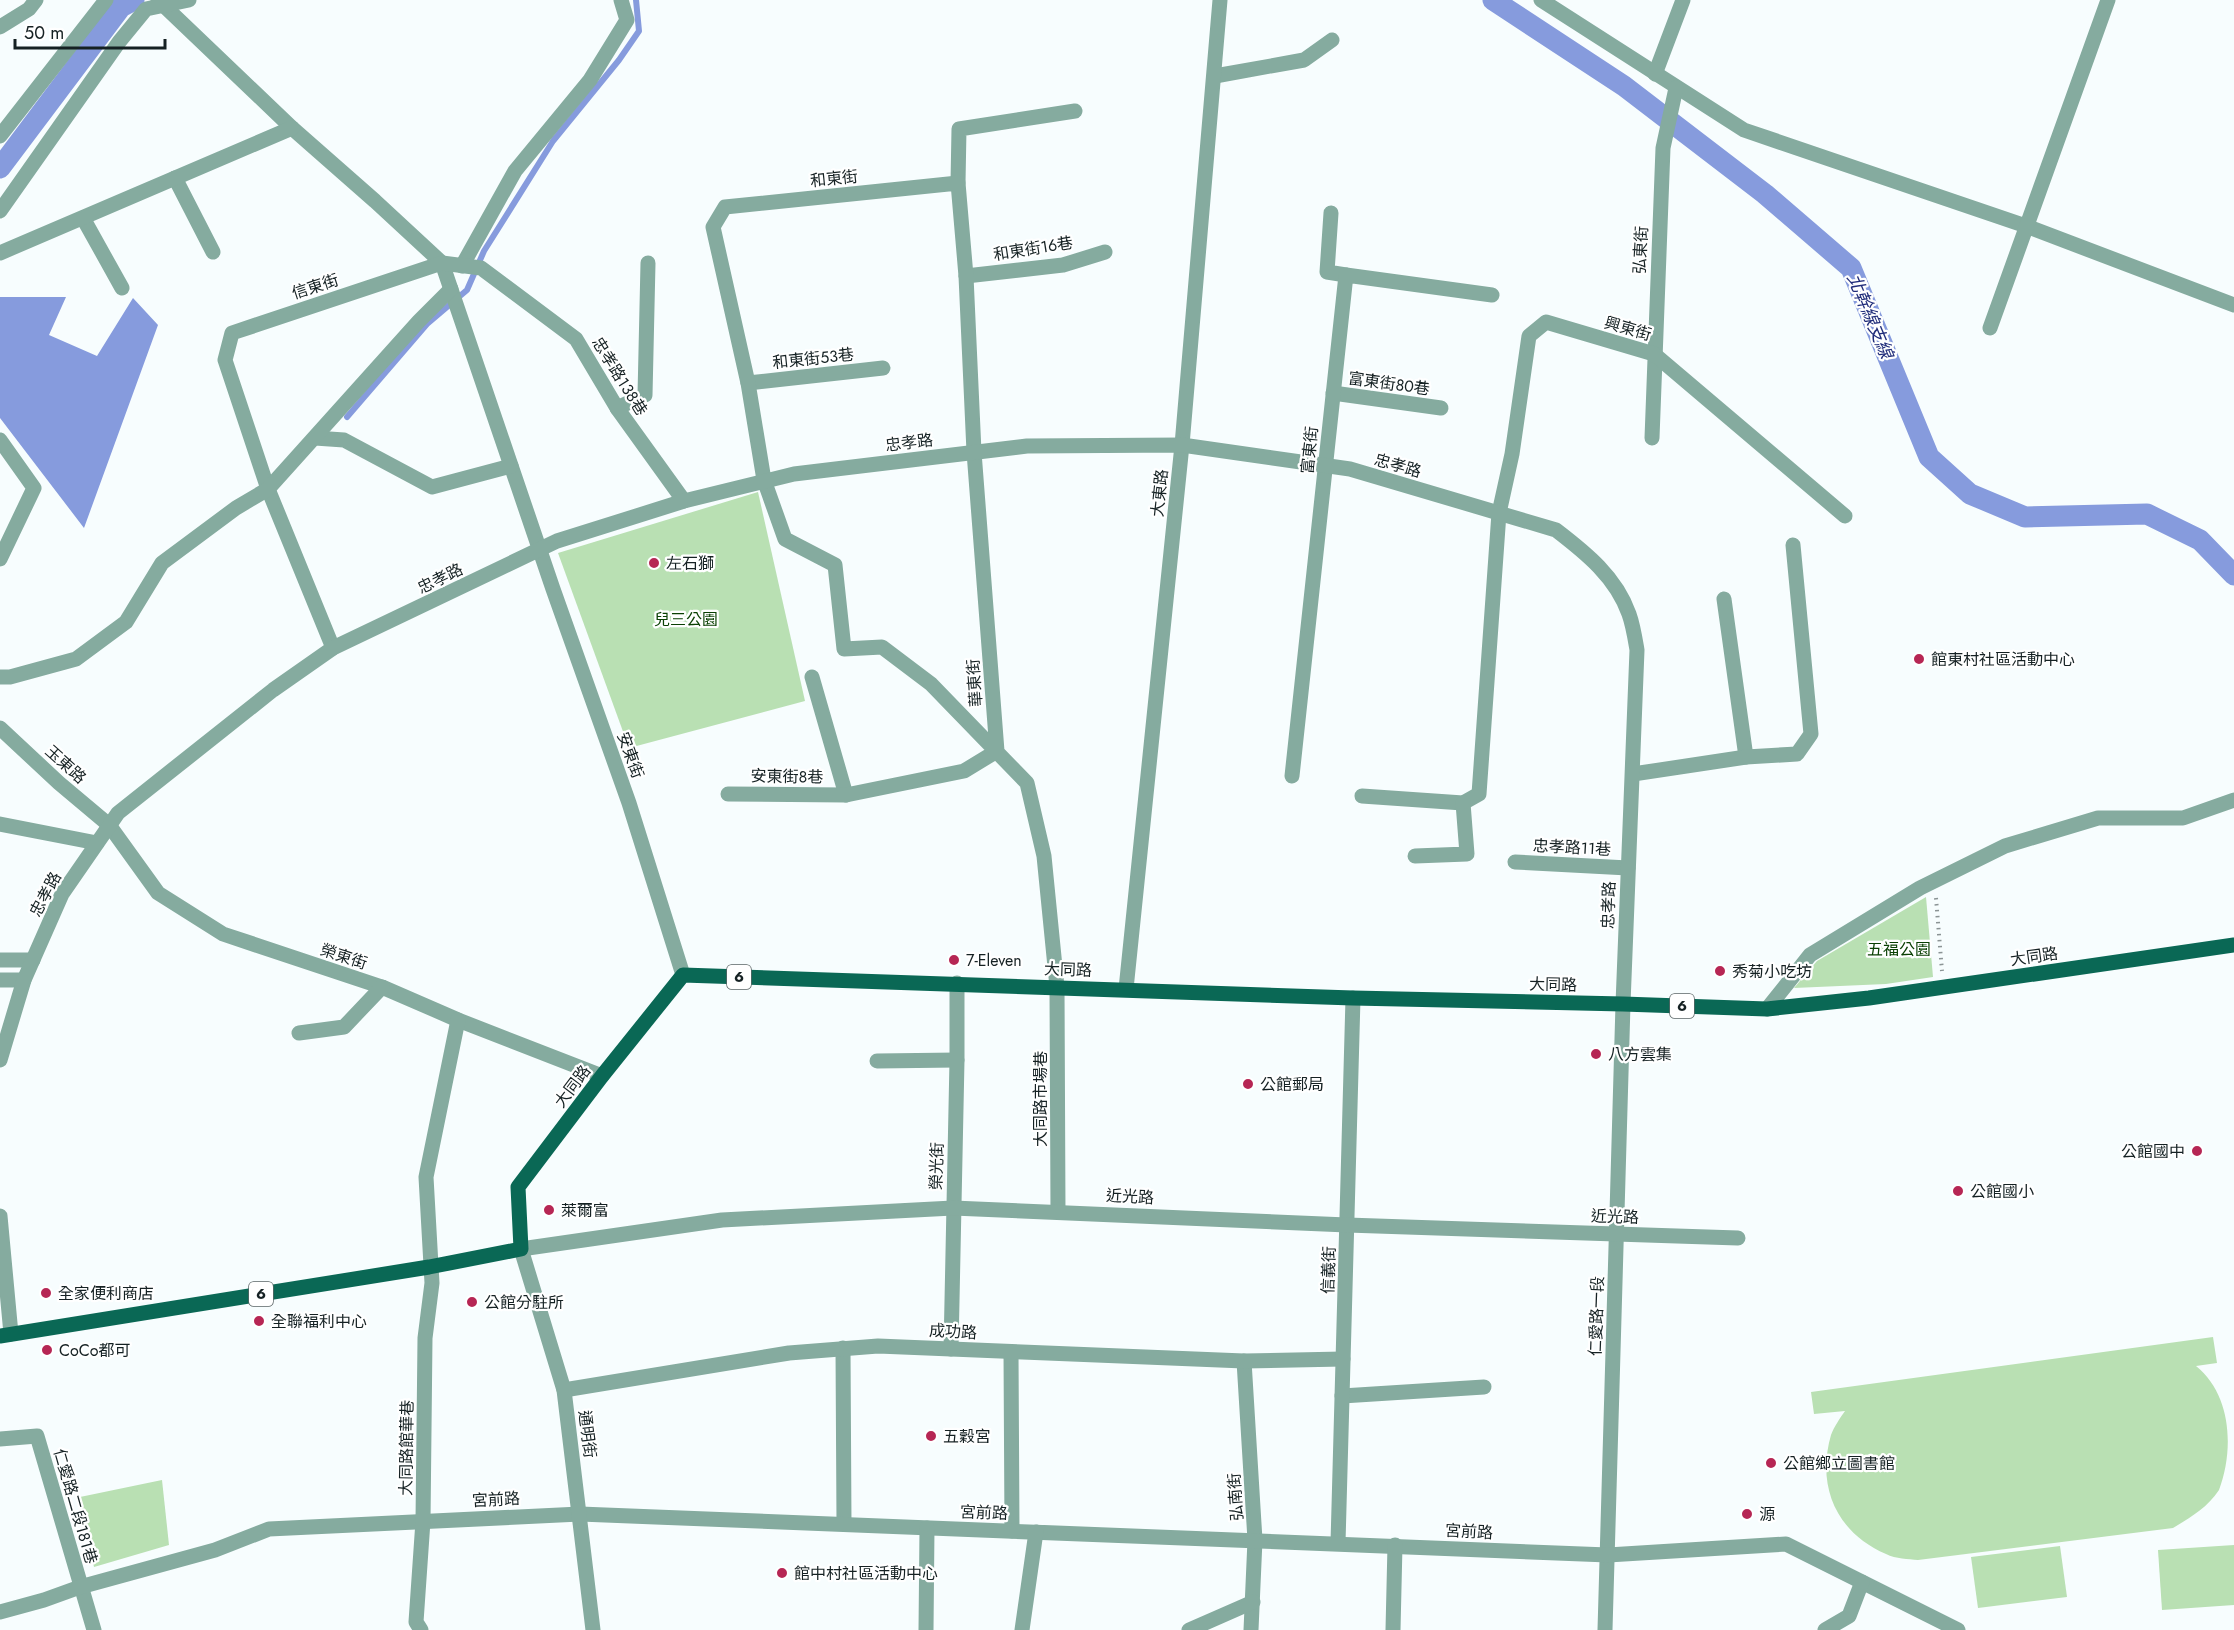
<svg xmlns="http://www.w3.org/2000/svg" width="2234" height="1630" font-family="Jost,'Noto Sans TC',sans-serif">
<rect width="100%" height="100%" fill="#f7fdfe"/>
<g fill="#b9e0b3">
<path d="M758,492L805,701L629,748L558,553Z"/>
<path d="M1926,897L1933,977L1886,984L1794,988L1817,961Z"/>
<path d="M2213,1337L2217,1363L2196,1366C2232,1395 2234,1450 2219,1490C2207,1508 2191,1517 2173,1528L1918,1560C1908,1559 1896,1559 1886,1554C1837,1533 1816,1487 1831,1435C1834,1427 1840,1418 1845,1411L1814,1414L1811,1392Z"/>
<path d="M162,1480L169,1545L94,1567L80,1497Z"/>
<path d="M2234,1545V1605L2162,1610L2158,1550Z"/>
<path d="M2060,1546L2067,1597L1978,1608L1971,1557Z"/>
</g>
<path fill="#869bdd" d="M0,297H66L49,335L97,356L133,298L158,325L84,528L0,418Z"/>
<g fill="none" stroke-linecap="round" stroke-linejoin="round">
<path stroke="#869bdd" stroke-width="6" d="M347,417L427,324L467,290L484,251L553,141L619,60L639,31L636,0"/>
<g stroke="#869bdd" stroke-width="21">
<path d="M1493,0L1624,86L1765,194L1851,268L1929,457L1970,494L2025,517L2147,514L2200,540L2234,575"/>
<path d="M0,168L121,7L134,0"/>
</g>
<path stroke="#8b9495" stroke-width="4" stroke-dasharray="1.5 4.5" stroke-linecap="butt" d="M1936,898L1942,971"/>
<g stroke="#85ab9f" stroke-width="15">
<path d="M158,0L292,128L375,201L442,263L553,589L629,803L683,975"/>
<path d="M1541,0L1744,130L2026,226L2234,305"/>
<path d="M0,27L29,9L36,0"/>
<path d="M1655,74L1683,0"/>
<path d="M1215,76L1304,60L1332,40"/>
<path d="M0,136L106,0"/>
<path d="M175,178L213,252"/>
<path d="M958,183L959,129L1075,111"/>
<path d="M0,211L119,42L146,9L189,0"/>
<path d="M1331,213L1327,272L1346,275"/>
<path d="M83,218L122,288"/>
<path d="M0,253L292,128"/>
<path d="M462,266L515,171L590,80L627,20L621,0"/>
<path d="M966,276L1063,265L1105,252"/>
<path d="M1990,328L2108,0"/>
<path d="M748,383L883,368"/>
<path d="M1333,393L1441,408"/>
<path d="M617,408L645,395L648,263"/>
<path d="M315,438L344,440L432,487L511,466"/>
<path d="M1652,438L1663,148L1676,88"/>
<path d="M0,440L34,488L0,559"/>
<path d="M1724,599L1746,757"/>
<path d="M333,648L268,489L225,360L232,333L442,263L481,268L576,339L617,408L684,501"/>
<path d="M0,677H10L76,659L126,622L162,563L236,508L268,489L419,321L451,289"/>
<path d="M812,677L846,795"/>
<path d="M0,728L59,783L109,825L158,893L223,934L382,987L458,1020L602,1076"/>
<path d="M1633,774L1746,757L1797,754L1811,734L1793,545"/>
<path d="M1292,776L1346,275L1492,295"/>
<path d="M728,794L846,795L964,771L997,751L974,452L966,276L958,183L725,207L713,227L748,383L764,480L785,539L835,565L844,649L882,647L931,684L1027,783L1044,856L1057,987L1058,1211"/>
<path d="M1362,796L1463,803L1479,794L1499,513L1512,454L1529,336L1546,322L1654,354L1845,516"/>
<path d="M0,824L97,843"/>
<path d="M1415,856L1467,854L1463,803"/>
<path d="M1515,862L1628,868"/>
<path d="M0,960H33"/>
<path d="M0,980H24"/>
<path d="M1126,989L1182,445L1220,0"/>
<path d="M1767,1009L1810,955L1920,888L2005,846L2098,818H2183L2234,800"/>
<path d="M299,1033L344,1027L382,987"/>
<path d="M0,1060L24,980L62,894L118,813L273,690L333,648L557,541L684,501L794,474L1027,446L1182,445L1350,469L1556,530C1586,553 1616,577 1629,614C1633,625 1635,638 1637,650L1623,1004L1605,1630"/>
<path d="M877,1061L957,1060"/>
<path d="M0,1216L11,1334"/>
<path d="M843,1348L844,1524"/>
<path d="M951,1349L957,1060V983"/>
<path d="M1011,1352L1012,1531"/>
<path d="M1244,1361L1255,1540L1251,1630"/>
<path d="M564,1390L789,1353L878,1346L1244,1361L1343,1359"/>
<path d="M1342,1396L1484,1387"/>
<path d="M0,1439L37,1436L94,1630"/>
<path d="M1338,1543L1353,998"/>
<path d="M0,1612L44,1600L80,1587L215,1550L269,1529L580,1514L1608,1555L1786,1544L1958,1630"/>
<path d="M421,1630L416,1622L423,1521L425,1338L432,1283L426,1177L458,1020"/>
<path d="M593,1630L564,1390L521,1249L722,1220L953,1208L1347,1225L1738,1238"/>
<path d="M926,1630L927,1528"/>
<path d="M1022,1630L1036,1532"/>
<path d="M1189,1630L1253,1602"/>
<path d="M1393,1630L1395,1545"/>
<path d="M1825,1630L1849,1616L1862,1582"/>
</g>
<path stroke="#0a6855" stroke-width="15" d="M0,1336L429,1267L521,1249L518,1187L602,1076L683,975L1353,998L1623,1004L1767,1009L1869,998L2234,945"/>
</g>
<g fill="#b62654" stroke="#fff" stroke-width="2">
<circle cx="654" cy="563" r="6"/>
<circle cx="1919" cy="659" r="6"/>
<circle cx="954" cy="960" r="6"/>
<circle cx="1720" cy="971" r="6"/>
<circle cx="1596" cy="1054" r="6"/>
<circle cx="1248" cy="1084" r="6"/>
<circle cx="2197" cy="1151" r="6"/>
<circle cx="1958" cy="1191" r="6"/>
<circle cx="549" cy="1210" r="6"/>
<circle cx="46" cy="1293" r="6"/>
<circle cx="472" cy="1302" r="6"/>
<circle cx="259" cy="1321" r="6"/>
<circle cx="47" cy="1350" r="6"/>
<circle cx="931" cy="1436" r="6"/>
<circle cx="1771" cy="1463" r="6"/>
<circle cx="1747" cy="1514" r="6"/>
<circle cx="782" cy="1573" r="6"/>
</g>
<g text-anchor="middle" stroke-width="4.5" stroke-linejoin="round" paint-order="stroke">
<g fill="#fff" stroke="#5b6465" stroke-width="1.5">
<rect x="727" y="965" width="24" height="24" rx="4.5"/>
<rect x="1670" y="994" width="24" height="24" rx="4.5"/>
<rect x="249" y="1282" width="24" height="24" rx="4.5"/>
</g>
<g font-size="15" font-weight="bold" fill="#152123">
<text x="739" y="982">6</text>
<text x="1682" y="1011">6</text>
<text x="261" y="1299">6</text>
</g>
<g font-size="16" fill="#152123" stroke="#fff">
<text transform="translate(834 178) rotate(-6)" y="6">和東街</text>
<text transform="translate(1033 248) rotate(-9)" y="6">和東街16巷</text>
<text transform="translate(1640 250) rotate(-87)" y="6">弘東街</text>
<text transform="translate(315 286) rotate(-18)" y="6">信東街</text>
<text transform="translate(1628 328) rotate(16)" y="6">興東街</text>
<text transform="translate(813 358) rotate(-6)" y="6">和東街53巷</text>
<text transform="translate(620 376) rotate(58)" y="6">忠孝路138巷</text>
<text transform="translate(1389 383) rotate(8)" y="6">富東街80巷</text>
<text transform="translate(909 442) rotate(-7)" y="6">忠孝路</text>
<text transform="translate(1309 450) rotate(-84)" y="6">富東街</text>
<text transform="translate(1398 465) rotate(16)" y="6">忠孝路</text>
<text transform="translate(1159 493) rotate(-84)" y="6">大東路</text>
<text transform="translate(440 578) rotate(-26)" y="6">忠孝路</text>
<text transform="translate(974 683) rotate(-94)" y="6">華東街</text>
<text transform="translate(631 755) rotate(70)" y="6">安東街</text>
<text transform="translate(66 764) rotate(42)" y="6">玉東路</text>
<text transform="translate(787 776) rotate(1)" y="6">安東街8巷</text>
<text transform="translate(1572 847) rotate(3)" y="6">忠孝路11巷</text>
<text transform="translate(45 894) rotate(-62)" y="6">忠孝路</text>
<text transform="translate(1608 905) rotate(-88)" y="6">忠孝路</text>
<text transform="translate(344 956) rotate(18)" y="6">榮東街</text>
<text transform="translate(2034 956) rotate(-8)" y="6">大同路</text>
<text transform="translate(1068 969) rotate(2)" y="6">大同路</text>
<text transform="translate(1553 984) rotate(1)" y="6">大同路</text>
<text transform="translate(572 1086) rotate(-53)" y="6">大同路</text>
<text transform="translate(1040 1099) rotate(-90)" y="6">大同路市場巷</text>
<text transform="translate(936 1166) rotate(-88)" y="6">榮光街</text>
<text transform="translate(1130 1196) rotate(3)" y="6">近光路</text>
<text transform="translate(1615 1216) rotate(2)" y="6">近光路</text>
<text transform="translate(1328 1270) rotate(-88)" y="6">信義街</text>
<text transform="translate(1596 1316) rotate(-88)" y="6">仁愛路一段</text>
<text transform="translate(953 1331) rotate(3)" y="6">成功路</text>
<text transform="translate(588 1434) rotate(83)" y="6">通明街</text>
<text transform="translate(406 1448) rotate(-89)" y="6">大同路館華巷</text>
<text transform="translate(1235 1497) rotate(-94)" y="6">弘南街</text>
<text transform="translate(496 1499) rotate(-3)" y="6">宮前路</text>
<text transform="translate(76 1506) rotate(74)" y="6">仁愛路二段181巷</text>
<text transform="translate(984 1512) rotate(2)" y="6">宮前路</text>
<text transform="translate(1469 1531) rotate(3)" y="6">宮前路</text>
</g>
<g font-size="16" fill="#152123" stroke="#fff" text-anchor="start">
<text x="666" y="569">左石獅</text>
<text x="1931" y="665">館東村社區活動中心</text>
<text x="966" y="966">7-Eleven</text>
<text x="1732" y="977">秀菊小吃坊</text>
<text x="1608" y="1060">八方雲集</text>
<text x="1260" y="1090">公館郵局</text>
<text x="2185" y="1157" text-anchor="end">公館國中</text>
<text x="1970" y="1197">公館國小</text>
<text x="561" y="1216">萊爾富</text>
<text x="58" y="1299">全家便利商店</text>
<text x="484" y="1308">公館分駐所</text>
<text x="271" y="1327">全聯福利中心</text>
<text x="59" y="1356">CoCo都可</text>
<text x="943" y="1442">五穀宮</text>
<text x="1783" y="1469">公館鄉立圖書館</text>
<text x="1759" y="1520">源</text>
<text x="794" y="1579">館中村社區活動中心</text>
</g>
<g font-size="16" fill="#0a4003" stroke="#fff">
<text x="686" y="625">兒三公園</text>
<text x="1899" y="955">五福公園</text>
</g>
<g font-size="18" font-style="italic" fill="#212d7a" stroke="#fff">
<text transform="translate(1870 316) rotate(67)" y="6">北幹線支線</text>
</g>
</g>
<path d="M15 39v9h150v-9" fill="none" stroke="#152123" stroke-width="3"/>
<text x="24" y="39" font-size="18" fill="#152123" stroke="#ffffff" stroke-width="4.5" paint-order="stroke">50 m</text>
</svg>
